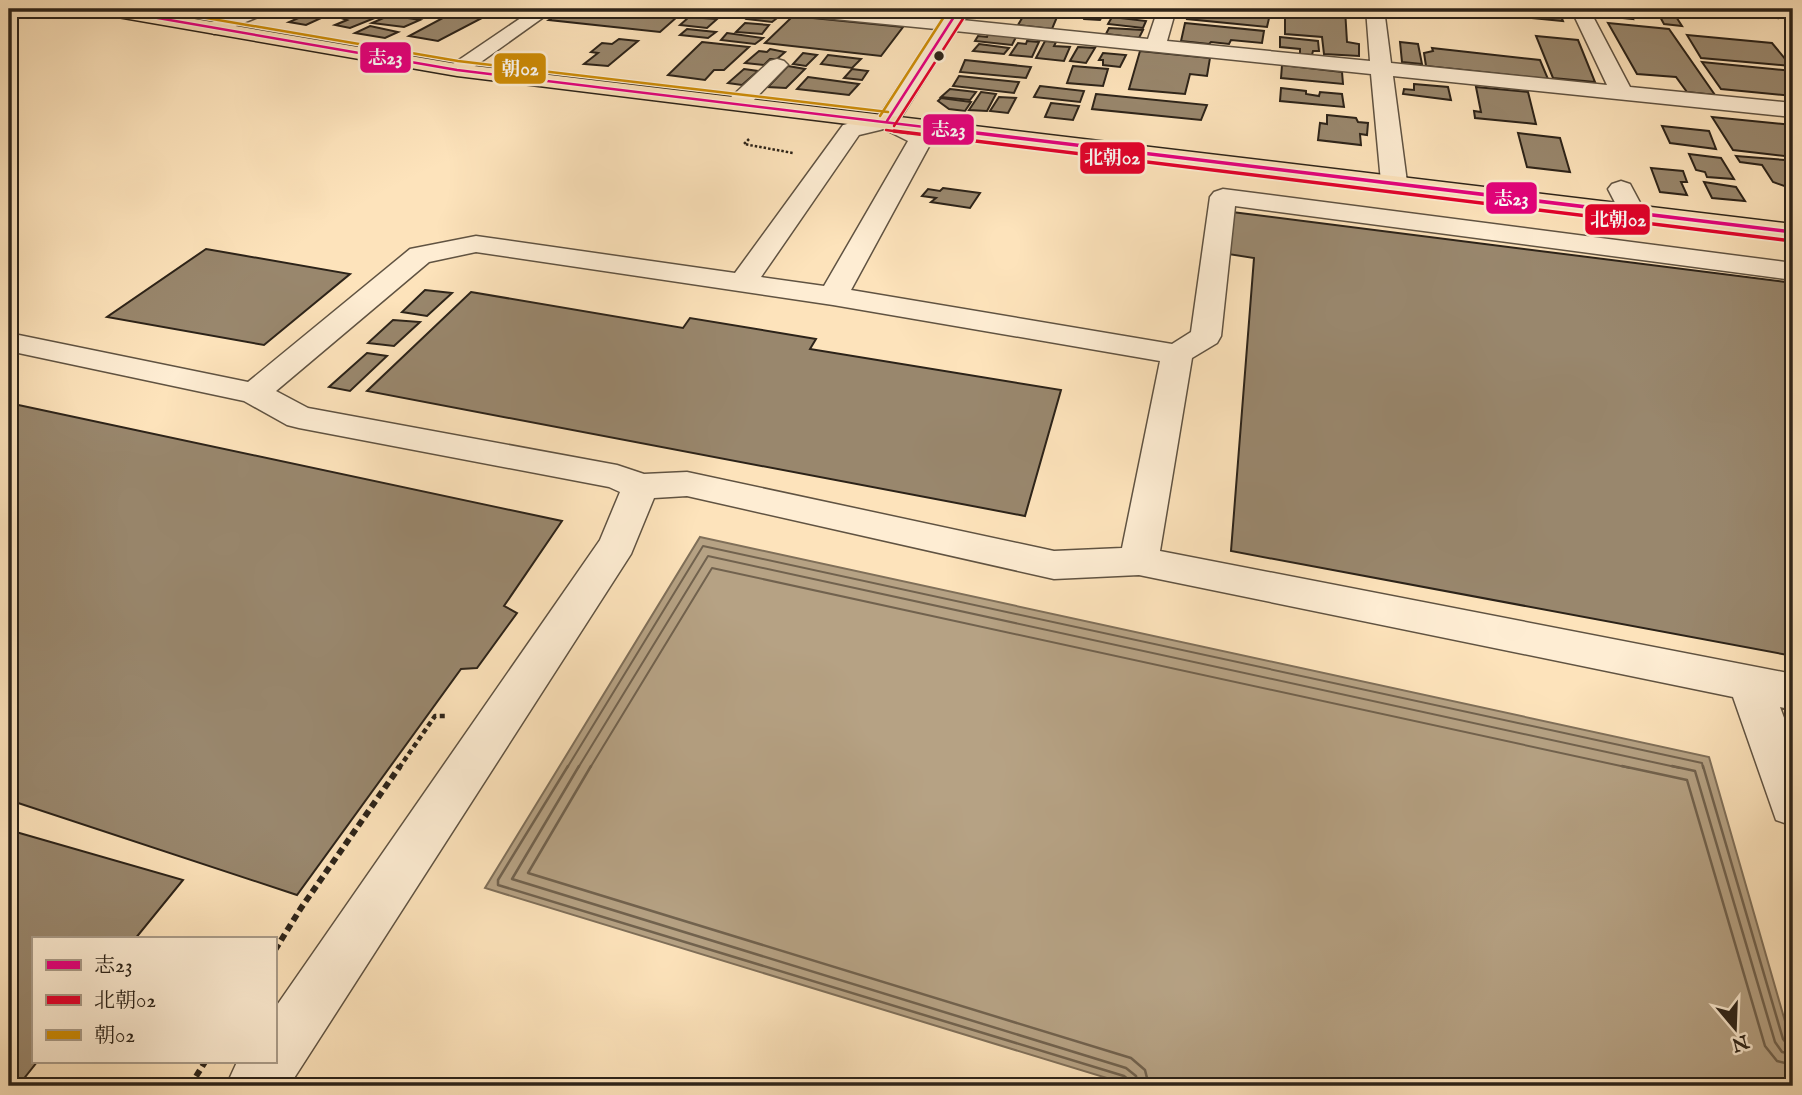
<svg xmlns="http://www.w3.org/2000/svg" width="1802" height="1095" font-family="'IM FELL English','Noto Serif JP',serif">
<rect width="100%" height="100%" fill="#fde3bb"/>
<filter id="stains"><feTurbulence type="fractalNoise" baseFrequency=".00286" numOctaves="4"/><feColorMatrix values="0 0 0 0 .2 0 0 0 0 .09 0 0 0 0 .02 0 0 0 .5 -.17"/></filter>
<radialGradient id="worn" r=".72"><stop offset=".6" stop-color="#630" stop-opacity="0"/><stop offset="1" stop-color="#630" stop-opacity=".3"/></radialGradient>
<path fill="#b6a284" stroke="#7f6f59" stroke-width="2" d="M700,537L1709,757L1793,1049V1086H1133L485,888Z"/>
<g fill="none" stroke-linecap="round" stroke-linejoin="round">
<g stroke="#71624e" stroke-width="2">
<path d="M567,768L703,546L1702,763L1703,768"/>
<path d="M578,768L708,556L1680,768"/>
<path d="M590,768L712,568L1630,768"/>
</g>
<g stroke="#71624e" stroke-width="2.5">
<path d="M568,766L498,880V885L1124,1076L1129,1080L1130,1086"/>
<path d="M579,766L512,879L1126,1068L1136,1076L1138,1086"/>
<path d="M591,766L528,873L1131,1058L1145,1070L1149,1086"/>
<path d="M1622,766L1687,780L1765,1046L1777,1061L1793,1065"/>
<path d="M1672,766L1695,771L1775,1042L1782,1052L1793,1054"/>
<path d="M1703,766L1783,1039L1787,1044L1793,1045"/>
</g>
</g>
<g fill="#99876d" stroke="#2c2319" stroke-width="2">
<path d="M285,9H294L302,10L285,17L270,15Z"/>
<path d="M364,9H397L350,28L335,25L347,20L341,18Z"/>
<path d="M404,9H430L444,11L432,17L394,14Z"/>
<path d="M567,9L583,10L686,9L660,32L549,20Z"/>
<path d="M700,9H727L719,16L695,13Z"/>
<path d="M1014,9H1066L1063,15Z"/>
<path d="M1189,9H1221L1270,14L1267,27L1187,19Z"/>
<path d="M1285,9H1345L1347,42L1359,44V56L1324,54L1322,37L1285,34Z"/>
<path d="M1406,9H1558L1563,21L1450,10L1449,18L1406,14Z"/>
<path d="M1601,9H1679L1681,12H1673L1682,26L1664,24L1659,15L1630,13L1633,19L1604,16Z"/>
<path d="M1688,9H1724L1729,14L1689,11Z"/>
<path d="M1743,9L1772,11L1777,18L1747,15Z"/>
<path d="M315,11L332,13L306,25L289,22Z"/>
<path d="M756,12L781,15L772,22L747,19Z"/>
<path d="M1080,12L1103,15L1100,20L1084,19L1083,17L1076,16Z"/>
<path d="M452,13L482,18L438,41L409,36Z"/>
<path d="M1025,13L1057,17L1052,29L1018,25Z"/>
<path d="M388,16L402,17L420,20L404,27L372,23Z"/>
<path d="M793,16L903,27L881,56L765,43Z"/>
<path d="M689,17L717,19L707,28L680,25Z"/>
<path d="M1112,17L1146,21L1143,28L1108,24Z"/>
<path d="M745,23L769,25L762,34L736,32Z"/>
<path d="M1185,23L1264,31L1262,43L1231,40L1229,44L1211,42L1209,44L1181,41Z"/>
<path d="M1608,23L1669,29L1715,95L1687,92L1676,77L1637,74Z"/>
<path d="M370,26L398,32L385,38L355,33Z"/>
<path d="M1109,28L1143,30L1139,38L1106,34Z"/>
<path d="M687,29L716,32L708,38L680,35Z"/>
<path d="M727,33L763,38L755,44L721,40Z"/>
<path d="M988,34L1016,37L1012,45L975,41L978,36L987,37Z"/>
<path d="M1687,35L1772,43L1791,66L1701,58Z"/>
<path d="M1536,36L1578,40L1595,82L1553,78Z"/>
<path d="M1280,37L1318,41L1319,51H1313L1312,55L1300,54V49L1280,47Z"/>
<path d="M619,39L638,41L608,66L584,64L598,53L591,52L602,43L612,44Z"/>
<path d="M1027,41L1039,42L1032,57L1010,55L1018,43L1026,44Z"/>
<path d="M1045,41L1056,42L1054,46L1070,47L1064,61L1036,58Z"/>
<path d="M702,42L749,47L724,70H714L705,80L668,75Z"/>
<path d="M1400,42L1418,44L1422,64L1402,62Z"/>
<path d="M979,44L1009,48L1004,54L973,51Z"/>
<path d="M1078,47L1095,48L1086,63L1070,61Z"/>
<path d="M1432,48L1540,60L1548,79L1426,66L1424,53L1433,51Z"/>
<path d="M770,49L785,52L777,59H770L764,65L745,63L759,51L767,52Z"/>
<path d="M1140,51L1210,58L1207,76L1190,74L1185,94L1129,89Z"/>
<path d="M803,53L817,55L806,66L793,64Z"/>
<path d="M1103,53L1126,55L1120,67L1103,65V60H1099Z"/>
<path d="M828,55L861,59L852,68L821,64Z"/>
<path d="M965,60L1031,67L1026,78L960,72Z"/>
<path d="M1702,62L1793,71V96L1721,89Z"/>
<path d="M1282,65L1342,72L1343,84L1281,78Z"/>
<path d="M788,66L805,69L786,88L768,87Z"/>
<path d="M1073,66L1108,69L1103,86L1067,83Z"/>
<path d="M744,69L758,71L742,85L728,83Z"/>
<path d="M852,69L868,71L862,80L844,78Z"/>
<path d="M959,76L1019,82L1014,93L953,86Z"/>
<path d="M808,77L859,84L849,95L797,89Z"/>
<path d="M1414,84L1448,87L1451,100L1403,94L1404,89L1414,90Z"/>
<path d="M1040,86L1084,91L1080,102L1034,97Z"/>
<path d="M1476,87L1528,92L1536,124L1475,118L1474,111L1481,112Z"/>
<path d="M1281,88L1306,91V94L1319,96L1320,92L1342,94L1344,107L1280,101Z"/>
<path d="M950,89L976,92L970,100L941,97Z"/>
<path d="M981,92L996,94L987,111L969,110Z"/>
<path d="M1096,94L1207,105L1201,120L1092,109Z"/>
<path d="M999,97L1016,98L1008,113L990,111Z"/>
<path d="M941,98L971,102L965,111L949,109L938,101Z"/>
<path d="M1051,103L1079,106L1073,120L1045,117Z"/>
<path d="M1327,115L1356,118L1358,122L1368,123L1367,135L1360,134L1361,145L1318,140L1320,123L1327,124Z"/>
<path d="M1712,117L1793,125V157L1733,150Z"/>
<path d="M1662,126L1709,131L1716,149L1670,143Z"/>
<path d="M1518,133L1560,138L1570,172L1527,167Z"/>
<path d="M1689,154L1721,158L1734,179L1707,177L1705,172L1696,170Z"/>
<path d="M1736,156L1785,160L1793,165V189L1773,182L1762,165L1740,162Z"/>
<path d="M1651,168L1683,171L1687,182H1681L1687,195L1660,192Z"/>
<path d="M1704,182L1736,187L1745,201L1712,198Z"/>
<path d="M943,188L980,193L970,208L931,202L936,198L922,196L928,189L940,191Z"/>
<path d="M1232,212L1793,283V656L1231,551L1254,258L1228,254Z"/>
<path d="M206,249L350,274L264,345L107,317Z"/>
<path d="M425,290L452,293L427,316L402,312Z"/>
<path d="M471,292L683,328L690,318L816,339L810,349L1061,390L1025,516L367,391Z"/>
<path d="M393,320L420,322L394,346L368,343Z"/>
<path d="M367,353L387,356L350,391L329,387Z"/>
<path d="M9,403L562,521L504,606L517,613L477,668L461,669L297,895L9,800Z"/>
<path d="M9,830L183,880L135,939H33V1062H37L18,1086H9Z"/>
</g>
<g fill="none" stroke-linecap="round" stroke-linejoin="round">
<defs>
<g id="minor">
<path d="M245,9H270L268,13L221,32L214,34L204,28L207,24Z"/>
<path d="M534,9H555L464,74H450L446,70L450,66Z"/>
<path d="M785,9H848L943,18L950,9H968L962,20L1148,39L1158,9H1176L1167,41L1370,61L1366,9H1384L1391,63L1607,85L1571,9H1589L1630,87L1793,103V117L1393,76L1407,182L1403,187L1394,190L1385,187L1381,182L1371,74L955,31L900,119L929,134L933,139L851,290L1172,344L1191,332L1210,197L1214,192L1223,189L1793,263V280L1235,206L1221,336L1217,343L1192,358L1160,551L1793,674V710L1780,707L1793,742V826L1776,820L1733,697L1139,575L1054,579L687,496L654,498L631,554L289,1086H226L237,1062H275V1008L600,540L620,492L609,487L299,428L287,425L244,401L9,351V333L248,382L410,249L476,236L735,273L843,125L879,116L936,29L794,15L787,13ZM884,129L908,141L824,286L761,277L859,135ZM476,252L833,305L1160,361L1122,548L1054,551L687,472L644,474L617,465L308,408L276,391L429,262Z"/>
<path d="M1778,9H1793V21L1786,19Z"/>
<path d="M777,59L784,61L788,65L784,69L746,108H730L727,103L730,98L770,61Z"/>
<path d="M1621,181L1630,184L1645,212L1641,218L1632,220L1623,218L1608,189L1612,184Z"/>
</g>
<path id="major" d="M97,9H136L457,64L1793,224V240L457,76L106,15L99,13Z"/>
</defs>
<use href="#minor" stroke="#605342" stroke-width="3"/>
<use href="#major" stroke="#2c2319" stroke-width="3"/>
<path stroke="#2c2319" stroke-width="2.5" stroke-dasharray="2.5 2" stroke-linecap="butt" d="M749,139L744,144L793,153"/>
<path stroke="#2c2319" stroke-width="4.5" stroke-dasharray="5 3.5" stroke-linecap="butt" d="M399,768L435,716H447"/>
<g stroke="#2c2319" stroke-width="6" stroke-dasharray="7 4.5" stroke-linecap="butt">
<path d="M275,950L301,908L400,766"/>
<path d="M190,1086L205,1062"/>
</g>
<use href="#minor" fill="#feedd3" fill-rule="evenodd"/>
<use href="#major" fill="#fde3bb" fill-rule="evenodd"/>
<defs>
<g id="bus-1-far1">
<path d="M106,9L457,70L974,133"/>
<path d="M887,121L959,9"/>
</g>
<path id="bus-1" d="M960,131L1793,232"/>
<g id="bus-2-far1">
<path d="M894,126L966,14"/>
<path d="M886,130L908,133"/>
</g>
<path id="bus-2" d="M894,131L1792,241"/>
<g id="bus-3">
<path d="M154,9L458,61L888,112"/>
<path d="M880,116L949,9"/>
</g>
</defs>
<use href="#bus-1-far1" stroke="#feedd3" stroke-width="5"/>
<use href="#bus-1" stroke="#feedd3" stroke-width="7"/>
<use href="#bus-2-far1" stroke="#feedd3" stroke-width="5"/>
<use href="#bus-2" stroke="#feedd3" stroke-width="7"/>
<use href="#bus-3" stroke="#feedd3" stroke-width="5"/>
<use href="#bus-1-far1" stroke="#e5007d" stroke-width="2.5"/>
<use href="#bus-1" stroke="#e5007d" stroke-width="3.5"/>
<use href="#bus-2-far1" stroke="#e4002b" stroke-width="2.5"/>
<use href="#bus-2" stroke="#e4002b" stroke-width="3.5"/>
<use href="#bus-3" stroke="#ce8c05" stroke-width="2.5"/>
</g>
<circle fill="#2c2319" stroke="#feedd3" stroke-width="2.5" cx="939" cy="56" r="6"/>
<g stroke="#feedd3" stroke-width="2.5">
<rect x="359" y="41" width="53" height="33" rx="7" fill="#e5007d"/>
<rect x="493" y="52" width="54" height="33" rx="7" fill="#ce8c05"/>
<rect x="922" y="113" width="53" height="33" rx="7" fill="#e5007d"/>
<rect x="1079" y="141" width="67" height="34" rx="7" fill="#e4002b"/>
<rect x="1485" y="181" width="53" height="34" rx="7" fill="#e5007d"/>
<rect x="1584" y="203" width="67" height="33" rx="7" fill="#e4002b"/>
</g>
<g font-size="19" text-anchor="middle" font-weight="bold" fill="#fff">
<text x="385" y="64">志23</text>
<text x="520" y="75">朝02</text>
<text x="948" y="136">志23</text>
<text x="1112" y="164">北朝02</text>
<text x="1511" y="205">志23</text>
<text x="1618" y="226">北朝02</text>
</g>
<rect width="1802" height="1095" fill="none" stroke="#fde3bb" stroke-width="35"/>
<rect x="10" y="10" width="1781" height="1074" fill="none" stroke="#2c2319" stroke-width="3.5"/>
<rect x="18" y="18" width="1767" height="1060" fill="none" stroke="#2c2319" stroke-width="2"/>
<rect x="32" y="937" width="245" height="126" fill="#feedd3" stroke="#aa9c89" stroke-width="2"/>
<rect x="46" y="960" width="35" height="10" fill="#e5007d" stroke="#aa9c89" stroke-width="2"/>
<text x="94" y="972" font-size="21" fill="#2c2319">志23</text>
<rect x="46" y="995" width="35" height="10" fill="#e4002b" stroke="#aa9c89" stroke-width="2"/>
<text x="94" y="1007" font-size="21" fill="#2c2319">北朝02</text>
<rect x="46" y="1030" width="35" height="10" fill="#ce8c05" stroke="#aa9c89" stroke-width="2"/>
<text x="94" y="1042" font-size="21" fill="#2c2319">朝02</text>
<g transform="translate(1735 1028) rotate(161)" stroke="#feedd3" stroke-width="5" paint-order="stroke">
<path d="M0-5L12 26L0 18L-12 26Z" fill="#2c2319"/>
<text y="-10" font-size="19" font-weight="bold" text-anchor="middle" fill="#2c2319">N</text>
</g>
<rect width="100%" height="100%" filter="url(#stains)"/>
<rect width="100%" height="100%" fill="url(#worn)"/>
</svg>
